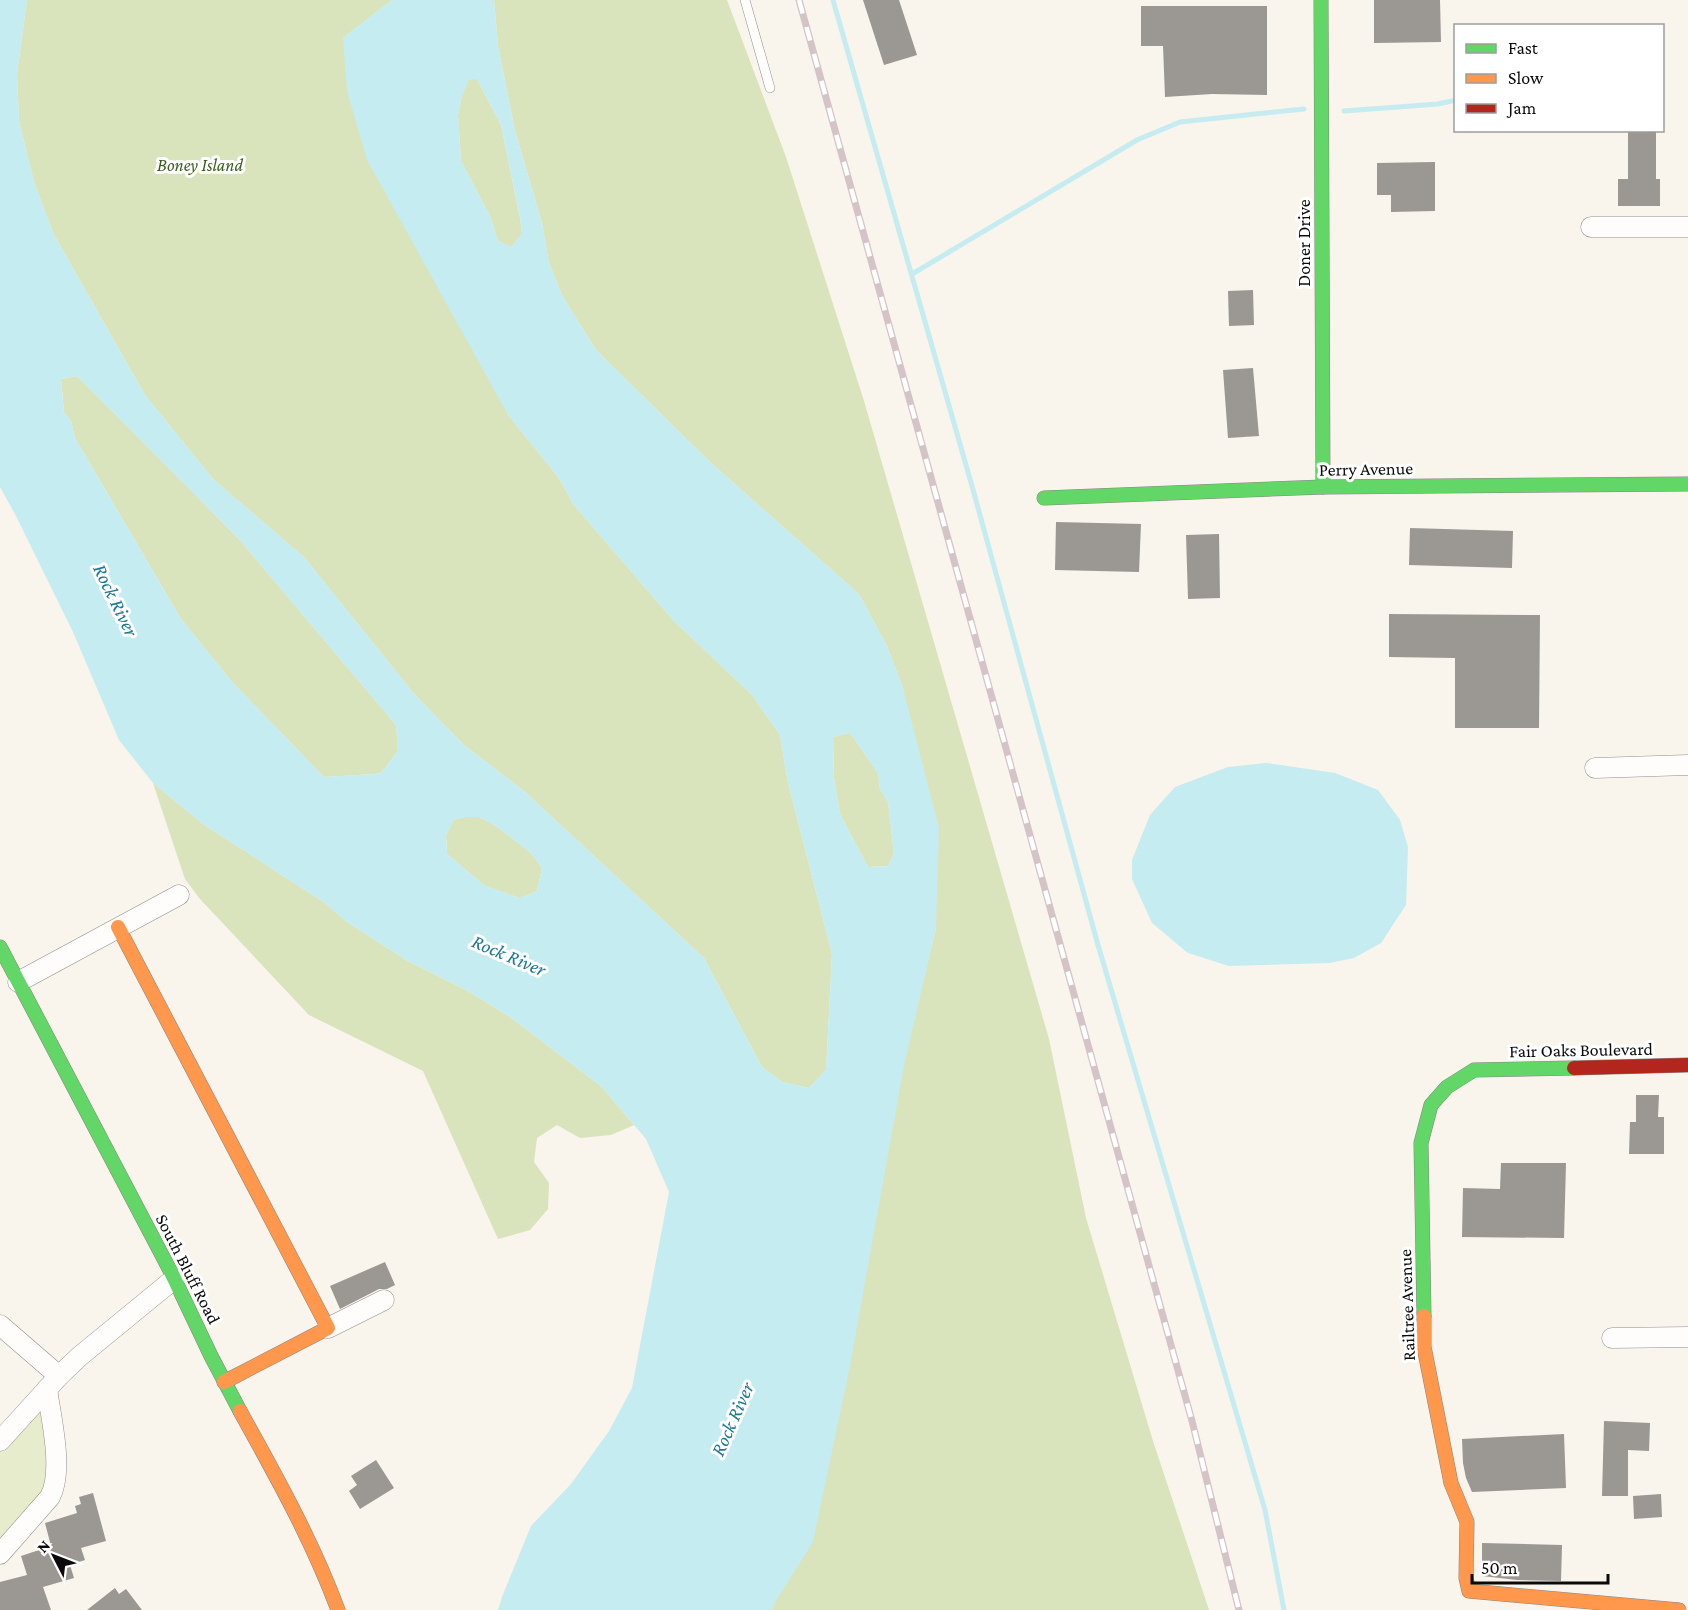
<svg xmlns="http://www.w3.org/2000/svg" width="1688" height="1610" font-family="'Crimson Pro',serif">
<rect width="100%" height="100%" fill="#f9f4ec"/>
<path fill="#e7eccd" d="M47,1389L56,1480L0,1554V1441Z"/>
<g fill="#d9e3bc">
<path d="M27,0H392L343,38L508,415L559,478L573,504L673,620L752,695L780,735L788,783L832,954L826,1070L809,1088L782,1082L762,1067L704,958L524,791L464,745L415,695L304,557L213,479L145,395L53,233L34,182L19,121L17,74Z"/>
<path d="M494,0H727L786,157L864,401L1049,1039L1086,1218L1153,1441L1209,1610H772L936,928L903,688L887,646L859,594L711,463L596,350L563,297L549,263L542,223L515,131L498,46Z"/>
<path d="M469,79H477L501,125L520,218L522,234L511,247L498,241L490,216L461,161L458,115L462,95Z"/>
<path d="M77,376L238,538L396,725L398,751L381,773L374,774L324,777L233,683L181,619L75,438L71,421L64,412L61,379Z"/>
<path d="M850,733L878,773L880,789L888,802L894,854L888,866L868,867L840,814L834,778L833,737Z"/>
<path d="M153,783L203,824L325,903L347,922L406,960L468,991L510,1017L602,1087L634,1125L611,1135L580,1138L557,1125L537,1138L534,1162L549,1183L548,1209L530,1230L498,1239L423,1071L309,1015L200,899L185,879Z"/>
<path d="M465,817H479L496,826L530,852L542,868L537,891L520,898L485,886L447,854L446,836L453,820Z"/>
</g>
<g fill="#c5ecf0" fill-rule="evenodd">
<path d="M0,0H27L17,74L19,121L34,182L53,233L145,395L213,479L304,557L415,695L464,745L524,791L704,958L762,1067L782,1082L809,1088L826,1070L832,954L788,783L780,735L752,695L673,620L573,504L559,478L508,415L367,160L347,91L343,38L392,0H494L498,46L515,131L542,223L549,263L563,297L596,350L711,463L859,594L887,646L903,688L939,828L936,928L904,1066L850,1366L813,1542L774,1604L772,1610H498L502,1597L531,1526L571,1484L609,1431L632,1388L669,1192L646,1139L602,1087L510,1017L468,991L406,960L347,922L325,903L203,824L153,783L119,740L73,632L16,516L0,487ZM477,79L501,125L520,217L522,234L511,247L498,241L490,216L461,161L458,115L462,95L469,80ZM77,376L238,538L396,725L398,751L381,773L374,774L324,777L233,683L181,619L75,438L71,421L64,412L61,379ZM850,733L878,773L880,789L888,802L894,854L888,866L868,867L840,814L834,778L833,737ZM465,817H479L496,826L530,852L542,868L537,891L520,898L485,886L447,854L446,836L453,820Z"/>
<path d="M1266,763L1335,773L1378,790L1400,820L1408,847L1406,905L1381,943L1354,958L1329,963L1229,966L1188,953L1152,923L1132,879V860L1150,815L1175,787L1228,767Z"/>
</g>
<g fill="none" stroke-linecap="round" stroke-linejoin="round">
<g stroke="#c5ecf0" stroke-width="5">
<path d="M833,0L972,486L1098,945L1265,1510L1284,1610"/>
<path d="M1344,111L1438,104L1456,100"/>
<path d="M912,274L1137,140L1180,122L1304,109"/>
</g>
</g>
<g fill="#9b9793">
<path d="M863,0H899L917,55L884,65Z"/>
<path d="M1374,0H1440L1441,42L1374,43Z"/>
<path d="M1141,6H1267V95L1212,94L1165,97L1163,46H1141Z"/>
<path d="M1628,130H1656V179H1660V206H1618V179H1628Z"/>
<path d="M1435,162V211L1391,212V195H1377V163Z"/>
<path d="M1253,290L1254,325L1229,326L1228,291Z"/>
<path d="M1253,368L1259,436L1228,438L1223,370Z"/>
<path d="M1056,522L1141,524L1139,572L1055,570Z"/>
<path d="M1410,528L1513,531L1512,568L1409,565Z"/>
<path d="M1219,534L1220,598L1188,599L1186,535Z"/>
<path d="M1389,614L1540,615L1539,728H1455V658L1389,657Z"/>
<path d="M1636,1095H1659L1658,1117H1664V1154H1629L1630,1122H1636Z"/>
<path d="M1501,1163H1566L1564,1238L1462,1237L1463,1188L1500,1189Z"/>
<path d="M385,1262L395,1285L387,1289H379L340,1309L330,1286Z"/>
<path d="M1604,1421L1650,1423L1649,1451L1628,1450V1496H1602Z"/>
<path d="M1564,1434L1566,1488L1472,1492L1466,1478L1463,1463L1462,1439Z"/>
<path d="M376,1460L394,1488L360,1509L349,1491L357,1485L351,1476Z"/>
<path d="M93,1493L106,1541L81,1548L85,1560L70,1565L74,1578L43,1587L51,1610H0V1582L27,1575L21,1556L51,1546L45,1523L77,1513L75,1506L81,1504L79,1497Z"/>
<path d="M1661,1494L1662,1517L1634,1519L1633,1496Z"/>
<path d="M1482,1543L1562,1545L1561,1581L1517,1580L1482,1576Z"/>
<path d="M115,1588L119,1594L126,1589L142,1610H87Z"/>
</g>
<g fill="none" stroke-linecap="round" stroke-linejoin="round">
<defs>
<path id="lane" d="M745,0L770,88"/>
<g id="street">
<path d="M1591,227H1688"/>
<path d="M1595,768L1688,765"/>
<path d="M18,982L179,895"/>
<path d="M0,1325L59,1376"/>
<path d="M328,1328L384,1300"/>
<path d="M1612,1338L1688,1337"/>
<path d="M0,1441L59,1376L80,1356L174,1279"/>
<path d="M0,1554L50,1497C64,1471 51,1418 47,1389"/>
</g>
<g id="fast">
<path d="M1321,0L1323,487"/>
<path d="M1044,498L1323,487L1688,484"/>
<path d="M0,947L173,1276L211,1356L240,1411"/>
<path d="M1424,1316L1421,1143L1431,1105L1447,1087L1474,1070L1574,1068"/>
</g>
<g id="slow">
<path d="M118,927L328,1328L224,1382"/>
<path d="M1424,1316V1347L1451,1483L1467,1522L1466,1578L1469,1591L1679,1610"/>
<path d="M240,1411C276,1476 312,1540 338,1610"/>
</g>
<path id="jam" d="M1574,1068L1688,1065"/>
</defs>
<use href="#lane" stroke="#928f8c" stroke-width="10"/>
<use href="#street" stroke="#928f8c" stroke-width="21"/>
<use href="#fast" stroke="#888682" stroke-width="15"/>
<use href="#slow" stroke="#888682" stroke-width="15"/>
<use href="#jam" stroke="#888682" stroke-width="15"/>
<use href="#lane" stroke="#fefdfc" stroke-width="9"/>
<use href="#street" stroke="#fefdfc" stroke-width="20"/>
<use href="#fast" stroke="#63d668" stroke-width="14"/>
<use href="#slow" stroke="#ff974d" stroke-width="14"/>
<use href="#jam" stroke="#b3261e" stroke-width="14"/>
<defs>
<path id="rail" d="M799,0L1192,1421L1239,1610"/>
</defs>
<use href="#rail" stroke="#d4c4c7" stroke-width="7"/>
<use href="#rail" stroke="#fff" stroke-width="4.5" stroke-dasharray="14" stroke-linecap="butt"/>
</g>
<g text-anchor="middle" stroke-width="6" stroke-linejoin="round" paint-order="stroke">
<g font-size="18" font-style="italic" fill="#395c1f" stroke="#fff">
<text x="200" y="171">Boney Island</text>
</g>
<g font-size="18" fill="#0a0a0a" stroke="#fff">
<text transform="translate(1304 243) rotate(-90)" y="6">Doner Drive</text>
<text transform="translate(1366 469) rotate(-1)" y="6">Perry Avenue</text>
<text transform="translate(1581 1050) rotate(-1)" y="6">Fair Oaks Boulevard</text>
<text transform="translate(188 1269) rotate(63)" y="6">South Bluff Road</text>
<text transform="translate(1407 1305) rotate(-92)" y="6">Railtree Avenue</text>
</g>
<g font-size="20" font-style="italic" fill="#1b7993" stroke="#fff">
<text transform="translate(116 600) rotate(64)" y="7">Rock River</text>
<text transform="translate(509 955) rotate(23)" y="7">Rock River</text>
<text transform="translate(732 1419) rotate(-66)" y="7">Rock River</text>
</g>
</g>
<rect x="1454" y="24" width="210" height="108" fill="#ffffff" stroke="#9d9d9d" stroke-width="1.5"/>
<rect x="1466" y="44" width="30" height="9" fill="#63d668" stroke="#9d9d9d" stroke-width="1.5"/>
<text x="1508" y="54" font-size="18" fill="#0a0a0a">Fast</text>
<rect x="1466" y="74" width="30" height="9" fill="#ff974d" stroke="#9d9d9d" stroke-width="1.5"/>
<text x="1508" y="84" font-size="18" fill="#0a0a0a">Slow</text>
<rect x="1466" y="104" width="30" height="9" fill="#b3261e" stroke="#9d9d9d" stroke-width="1.5"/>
<text x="1508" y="114" font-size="18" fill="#0a0a0a">Jam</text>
<g transform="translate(54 1556) rotate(312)" stroke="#ffffff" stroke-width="4.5" paint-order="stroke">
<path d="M0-4.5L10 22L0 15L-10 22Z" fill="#0a0a0a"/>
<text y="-9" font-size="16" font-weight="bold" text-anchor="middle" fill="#0a0a0a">N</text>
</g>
<path d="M1472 1574v9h136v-9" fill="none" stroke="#0a0a0a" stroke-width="3"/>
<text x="1481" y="1574" font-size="18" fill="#0a0a0a" stroke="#ffffff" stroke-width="4.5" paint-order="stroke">50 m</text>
</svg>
